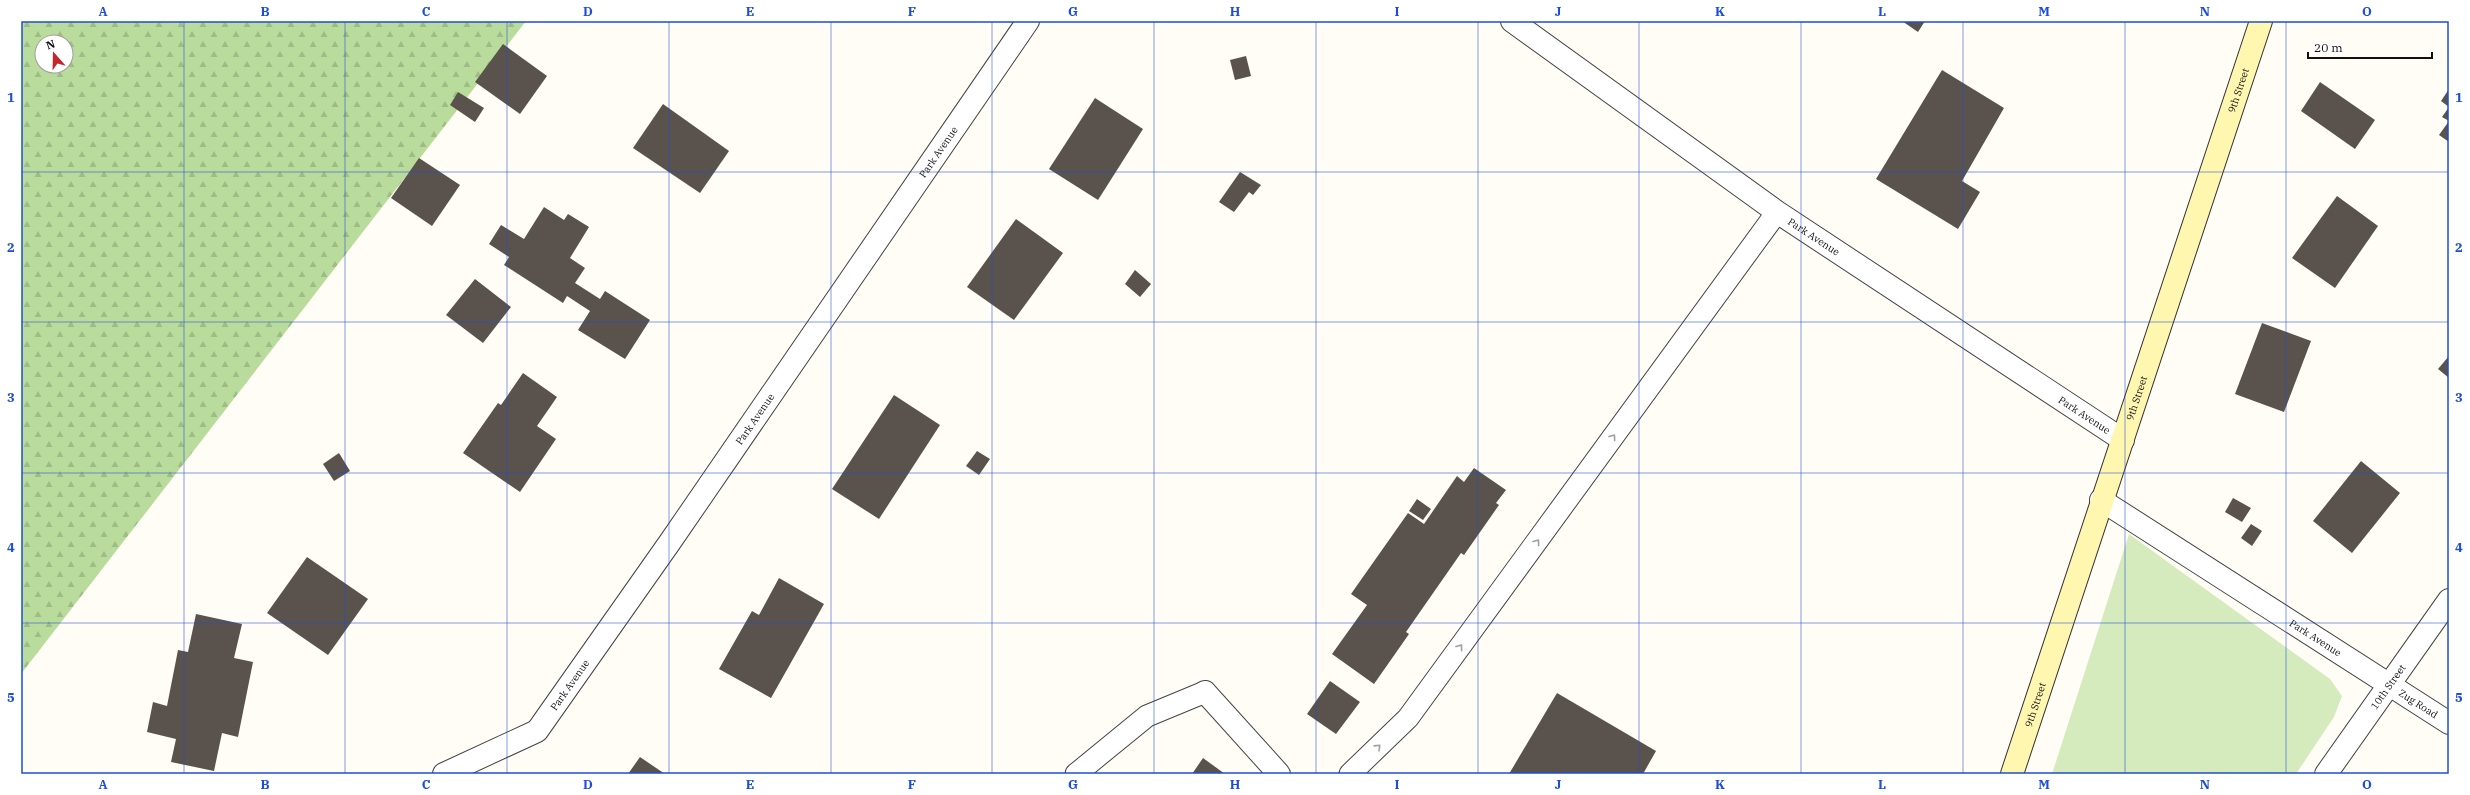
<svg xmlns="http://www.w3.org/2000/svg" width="2470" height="795" font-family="'IBM Plex Serif',serif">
<defs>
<pattern id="forest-firs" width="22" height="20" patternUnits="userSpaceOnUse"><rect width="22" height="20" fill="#b9dc9c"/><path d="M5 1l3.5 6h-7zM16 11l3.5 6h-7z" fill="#9ebc85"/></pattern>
</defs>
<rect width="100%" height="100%" fill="#fffdf5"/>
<path fill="#d5ebbd" d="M2129,534L2330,679L2342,696L2334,717L2296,774H2052Z"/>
<path fill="url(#forest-firs)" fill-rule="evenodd" d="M21,21H526L21,674ZM42,42H66V66H42Z"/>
<g fill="#5a524d">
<path d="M1902,21H1925L1918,32Z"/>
<path d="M503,44L547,76L520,114L475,82Z"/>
<path d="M1246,56L1251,76L1235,80L1230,60Z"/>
<path d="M1942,70L2004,108L1962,181L1980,192L1958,229L1876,179Z"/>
<path d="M2320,82L2375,120L2355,149L2301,111Z"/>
<path d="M2449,89V142L2439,135L2449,121L2442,117L2449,107L2441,101Z"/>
<path d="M458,92L484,108L475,122L450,105Z"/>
<path d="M1095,98L1143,129L1098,200L1049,169Z"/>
<path d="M663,104L729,151L700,193L633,148Z"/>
<path d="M419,158L460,185L432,226L391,198Z"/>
<path d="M1240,172L1261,185L1253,195L1249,192L1234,212L1219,202Z"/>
<path d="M2337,196L2378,226L2335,288L2292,258Z"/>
<path d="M544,207L564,220L568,214L589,227L570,258L585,268L575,283L600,299L605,291L650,320L625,359L578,330L590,311L567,296L563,303L504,265L509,257L489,244L501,225L524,239Z"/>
<path d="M1016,219L1063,253L1014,320L967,287Z"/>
<path d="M1135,270L1151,284L1140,297L1125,284Z"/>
<path d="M475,279L511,307L483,343L446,315Z"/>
<path d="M2262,323L2311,341L2284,412L2235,394Z"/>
<path d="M2449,356V378L2438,369Z"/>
<path d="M523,373L557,397L537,426L556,439L520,492L463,453L498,403L501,405Z"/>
<path d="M894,395L940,425L879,519L832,489Z"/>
<path d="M977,451L990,459L979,475L966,466Z"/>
<path d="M339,453L350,471L334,481L323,464Z"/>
<path d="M2361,461L2400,493L2352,553L2313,521Z"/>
<path d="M1474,468L1506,490L1496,503L1499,505L1464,555L1461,553L1406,632L1409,634L1374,684L1332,654L1367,605L1351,594L1408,513L1424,524L1457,476L1464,482Z"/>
<path d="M2233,498L2251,508L2242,522L2225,512Z"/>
<path d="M1417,499L1431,509L1423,520L1409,511Z"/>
<path d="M2251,524L2262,531L2252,546L2241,538Z"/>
<path d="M307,557L368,599L328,655L267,613Z"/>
<path d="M779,578L824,604L771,698L719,669L752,611L759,615Z"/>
<path d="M196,614L242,624L234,658L253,662L238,737L222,733L214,771L171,762L176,739L147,732L153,702L167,706L178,650L188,652Z"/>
<path d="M1330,681L1360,702L1336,734L1307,714Z"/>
<path d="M1557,693L1656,751L1643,774H1509Z"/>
<path d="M640,757L665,774H628Z"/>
<path d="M1203,758L1225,774H1192Z"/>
</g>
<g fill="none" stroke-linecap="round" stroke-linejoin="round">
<defs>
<g id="service">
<path d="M1076,774L1147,716L1205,692"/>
<path d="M1350,774L1408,718L1777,212"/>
</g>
<g id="minor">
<path id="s1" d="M1512,21L1777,212L2123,440"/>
<path id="s2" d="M2101,500L2449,723"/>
<path d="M1205,692L1279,774"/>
<path id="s3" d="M444,774L537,731L670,542L1028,21"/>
<path id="s4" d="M2326,774L2449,600"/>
</g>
<g id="secondary">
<path id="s5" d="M2012,774L2261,21"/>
</g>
</defs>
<use href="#service" stroke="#444" stroke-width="23"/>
<use href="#minor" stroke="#444" stroke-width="24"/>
<use href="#secondary" stroke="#333" stroke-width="24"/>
<use href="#service" stroke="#fff" stroke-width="21"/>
<use href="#minor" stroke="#fff" stroke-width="22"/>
<use href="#secondary" stroke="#fff6b0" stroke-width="22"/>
</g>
<defs><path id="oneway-chevron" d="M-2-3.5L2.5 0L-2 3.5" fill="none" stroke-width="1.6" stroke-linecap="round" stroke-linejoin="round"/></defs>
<g stroke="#a0a0a0">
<use href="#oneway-chevron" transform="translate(1613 437) rotate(-54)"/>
<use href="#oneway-chevron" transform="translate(1537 542) rotate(-54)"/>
<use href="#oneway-chevron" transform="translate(1460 647) rotate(-54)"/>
<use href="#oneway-chevron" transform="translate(1378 747) rotate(-44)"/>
</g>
<path fill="none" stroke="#1d4ed8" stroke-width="1" stroke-opacity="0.55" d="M184,21V774M345,21V774M507,21V774M669,21V774M831,21V774M992,21V774M1154,21V774M1316,21V774M1478,21V774M1639,21V774M1801,21V774M1963,21V774M2125,21V774M2286,21V774M21,172H2449M21,322H2449M21,473H2449M21,623H2449"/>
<g text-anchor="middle" stroke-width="4" stroke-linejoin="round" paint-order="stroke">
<g font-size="10" fill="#111" stroke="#fff">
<text dy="4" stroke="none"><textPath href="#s5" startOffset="720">9th Street</textPath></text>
<text dy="4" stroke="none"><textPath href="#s3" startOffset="807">Park Avenue</textPath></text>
<text dy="4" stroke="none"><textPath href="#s1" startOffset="371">Park Avenue</textPath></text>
<text dy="4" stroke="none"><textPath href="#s5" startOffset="396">9th Street</textPath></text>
<text dy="4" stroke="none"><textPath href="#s1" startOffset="695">Park Avenue</textPath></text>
<text dy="4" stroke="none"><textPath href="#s3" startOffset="483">Park Avenue</textPath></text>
<text dy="4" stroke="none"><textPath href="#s2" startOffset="255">Park Avenue</textPath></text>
<text dy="4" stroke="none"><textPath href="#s3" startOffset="159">Park Avenue</textPath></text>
<text dy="4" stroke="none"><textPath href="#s4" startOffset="107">10th Street</textPath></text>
<text dy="4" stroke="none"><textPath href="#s2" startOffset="377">Zug Road</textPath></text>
<text dy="4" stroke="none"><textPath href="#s5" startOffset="73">9th Street</textPath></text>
</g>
</g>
<rect width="2470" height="795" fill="none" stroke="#ffffff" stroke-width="44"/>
<g transform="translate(54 54) rotate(340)"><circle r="19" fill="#ffffff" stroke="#a0a0a0"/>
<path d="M0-3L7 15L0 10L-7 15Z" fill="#c4262e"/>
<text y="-6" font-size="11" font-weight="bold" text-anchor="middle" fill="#111111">N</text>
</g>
<path d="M2308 52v6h124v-6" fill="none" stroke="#111111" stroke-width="2"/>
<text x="2314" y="52" font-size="12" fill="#111111" stroke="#ffffff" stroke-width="3" paint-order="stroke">20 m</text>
<rect x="22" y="22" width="2426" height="751" fill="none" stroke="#1d4ed8" stroke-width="1.5"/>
<g font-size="13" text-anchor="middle" font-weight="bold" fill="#1d4ed8">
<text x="103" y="16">A</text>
<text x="265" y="16">B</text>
<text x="426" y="16">C</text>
<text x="588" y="16">D</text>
<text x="750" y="16">E</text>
<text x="912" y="16">F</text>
<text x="1073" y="16">G</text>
<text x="1235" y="16">H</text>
<text x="1397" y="16">I</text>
<text x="1558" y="16">J</text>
<text x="1720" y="16">K</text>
<text x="1882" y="16">L</text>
<text x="2044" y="16">M</text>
<text x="2205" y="16">N</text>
<text x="2367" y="16">O</text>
<text x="11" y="102">1</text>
<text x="2459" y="102">1</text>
<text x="11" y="252">2</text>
<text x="2459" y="252">2</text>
<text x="11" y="402">3</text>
<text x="2459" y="402">3</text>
<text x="11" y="552">4</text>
<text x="2459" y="552">4</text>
<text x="11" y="702">5</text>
<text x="2459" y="702">5</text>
<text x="103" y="789">A</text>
<text x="265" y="789">B</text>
<text x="426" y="789">C</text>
<text x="588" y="789">D</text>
<text x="750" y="789">E</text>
<text x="912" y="789">F</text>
<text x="1073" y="789">G</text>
<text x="1235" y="789">H</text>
<text x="1397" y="789">I</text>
<text x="1558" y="789">J</text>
<text x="1720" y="789">K</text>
<text x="1882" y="789">L</text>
<text x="2044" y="789">M</text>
<text x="2205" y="789">N</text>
<text x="2367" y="789">O</text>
</g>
</svg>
